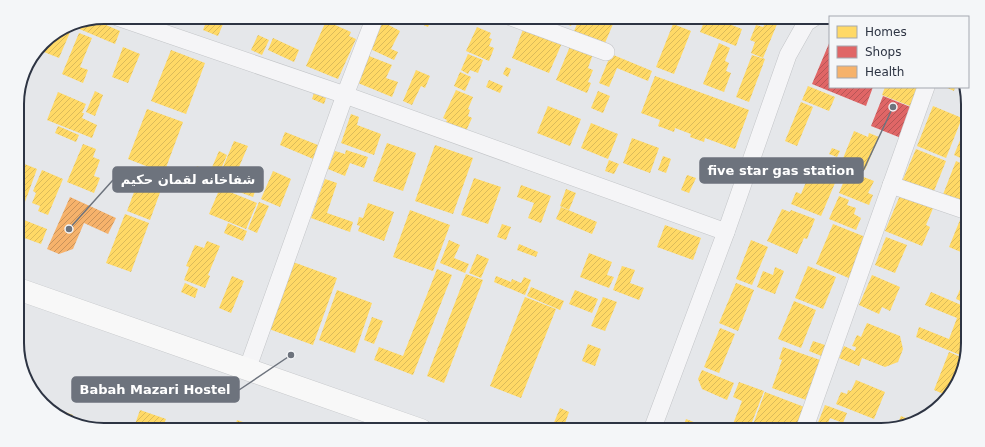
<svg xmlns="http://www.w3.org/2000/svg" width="985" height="447" font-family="'DejaVu Sans','Noto Sans Arabic',sans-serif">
<defs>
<pattern id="homes-hatch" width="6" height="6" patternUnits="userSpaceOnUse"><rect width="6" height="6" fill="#ffd966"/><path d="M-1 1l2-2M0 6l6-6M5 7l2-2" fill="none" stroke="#dbbb5a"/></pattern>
<pattern id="shops-hatch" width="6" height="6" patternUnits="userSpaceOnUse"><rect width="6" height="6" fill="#e06666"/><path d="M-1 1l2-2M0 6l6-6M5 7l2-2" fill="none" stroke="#b65556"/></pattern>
<pattern id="health-hatch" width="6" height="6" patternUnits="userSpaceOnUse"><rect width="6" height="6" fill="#f6b26b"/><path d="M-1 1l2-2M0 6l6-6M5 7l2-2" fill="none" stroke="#c8925a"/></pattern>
</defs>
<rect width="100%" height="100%" fill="#e5e7ea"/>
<g fill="url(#homes-hatch)">
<path d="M208,17H226L218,36L203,30Z"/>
<path d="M422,17H432L428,27L419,23Z"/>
<path d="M555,17H575L571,26L554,19Z"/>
<path d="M580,17H616L605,43L574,31Z"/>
<path d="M673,17H689L687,22Z"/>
<path d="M706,17H732L729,24L742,29L736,46L700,32Z"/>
<path d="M764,17H780L763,58L751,53L755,42L750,40L756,25L763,27L765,24L762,23Z"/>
<path d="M92,19L120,31L115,44L77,28L80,22Z"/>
<path d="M326,21L351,32L349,36L356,39L338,79L306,66Z"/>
<path d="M381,21L400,31L391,49L398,52L394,60L368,48Z"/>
<path d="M74,23L59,58L39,50L46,39Z"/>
<path d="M673,24L691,31L674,74L656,67Z"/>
<path d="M477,27L491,33L489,38L492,39L489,46L494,48L489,61L466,51Z"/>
<path d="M524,27L562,43L549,73L512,58Z"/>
<path d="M79,33L92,38L80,67L88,70L83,83L62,74Z"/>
<path d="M258,35L269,40L262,55L251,50Z"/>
<path d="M273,38L299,50L294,62L268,50Z"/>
<path d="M719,43L730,48L725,61L729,63L726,71L731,73L724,92L703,84Z"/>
<path d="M571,44L593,54L588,68L593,70L588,82L591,83L587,93L556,80Z"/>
<path d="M123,47L140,54L128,83L112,77Z"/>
<path d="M171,50L205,63L186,114L151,101Z"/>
<path d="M468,54L483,60L478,73L470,70L468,74L461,70Z"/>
<path d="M611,54L652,71L648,81L617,68L609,87L599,83Z"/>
<path d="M752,55L765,59L749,102L736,97Z"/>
<path d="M369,56L392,65L386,78L398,82L392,97L358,83Z"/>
<path d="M506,67L511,69L508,77L503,74Z"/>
<path d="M416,70L430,76L425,88L421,86L412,105L403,101Z"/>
<path d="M460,72L471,77L465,91L454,86Z"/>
<path d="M655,76L749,110L735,149L705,138L704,142L690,137L691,134L675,128L674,132L658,126L660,120L641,113Z"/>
<path d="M489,80L503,86L500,93L486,87Z"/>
<path d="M808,86L835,97L829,111L802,100Z"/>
<path d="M20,87L24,88L17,106V98Z"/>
<path d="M885,87H923L915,108L882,95Z"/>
<path d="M945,87H955L954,91Z"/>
<path d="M456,90L473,97L468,109L470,110L468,116L472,118L466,131L446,122L447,120L443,118Z"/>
<path d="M95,91L103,95L95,116L86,112Z"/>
<path d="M598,91L610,96L603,113L591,108Z"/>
<path d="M58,92L86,104L82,113H84L82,118L97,125L92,138L47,120Z"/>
<path d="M314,93L326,98L324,104L312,99Z"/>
<path d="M801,102L813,107L797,146L785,141Z"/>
<path d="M548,106L581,119L570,146L537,133Z"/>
<path d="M933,106L962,118L946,158L917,146Z"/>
<path d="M147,109L183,122L164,173L128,159Z"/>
<path d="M351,114L359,117L357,125L381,134L374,155L341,143Z"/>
<path d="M591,123L618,134L608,159L581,148Z"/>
<path d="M967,123V161L954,155Z"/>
<path d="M58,126L79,135L76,142L55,133Z"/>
<path d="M854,131L868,137L869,133L879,137L865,170L842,161Z"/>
<path d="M285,132L323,147L318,161L280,145Z"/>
<path d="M632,138L659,148L650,173L623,163Z"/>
<path d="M234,141L248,146L233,181L256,189L253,197L228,188L232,179L220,174Z"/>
<path d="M387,143L416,153L403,191L373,181Z"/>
<path d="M83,144L96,149L93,157L100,160L94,176L100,178L94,193L67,182Z"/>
<path d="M435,145L473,158L453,214L415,201Z"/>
<path d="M832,148L840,151L837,157L829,154Z"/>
<path d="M916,149L946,161L932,196L901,184Z"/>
<path d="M346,150L368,157L364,168L350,163L345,176L328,169L335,151L345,154Z"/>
<path d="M219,151L227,155L215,183L193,174L197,166L210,172Z"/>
<path d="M663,156L671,159L666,173L658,170Z"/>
<path d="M609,160L619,164L614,174L605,171Z"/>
<path d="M17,161L37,169L18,221H17Z"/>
<path d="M815,161L831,168L827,179L835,183L821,216L791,204L796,192L801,194Z"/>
<path d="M956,161L967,166L968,188L962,200L953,197L951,201L942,197Z"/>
<path d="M143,168L166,176L150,220L127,211Z"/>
<path d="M42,170L63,179L48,215L38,211L40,206L32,203L36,193L33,191Z"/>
<path d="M273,171L291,179L280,207L261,199Z"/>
<path d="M848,171L874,181L868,193L873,195L869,205L839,193Z"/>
<path d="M687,175L696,178L689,193L681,190Z"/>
<path d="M474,178L501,187L488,224L461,215Z"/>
<path d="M325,179L337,183L327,213L353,222L350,232L311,218Z"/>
<path d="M521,185L551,196L541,223L528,218L534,203L517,197Z"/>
<path d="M220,188L257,203L246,229L209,214Z"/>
<path d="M566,189L576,193L569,210L560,206Z"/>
<path d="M901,193L934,206L926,225L930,227L922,246L885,231Z"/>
<path d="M839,196L849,200L847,205L856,208L854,214L861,218L856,230L829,219Z"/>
<path d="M259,202L269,206L257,233L248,229Z"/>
<path d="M368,203L394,212L384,241L358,231L360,226L357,225L359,217L363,218Z"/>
<path d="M561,207L597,222L592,234L556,219Z"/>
<path d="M782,209L790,212L791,210L815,219L807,239L804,238L797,254L767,241Z"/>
<path d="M410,210L450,225L433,271L393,257Z"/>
<path d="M125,214L149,223L131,272L106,263Z"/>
<path d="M962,215L968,218V255L949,247Z"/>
<path d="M24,220L47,229L41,244L19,236Z"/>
<path d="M228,223L247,231L243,241L224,233Z"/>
<path d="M502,224L511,227L506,240L497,237Z"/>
<path d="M833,224L868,238L851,279L816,264Z"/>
<path d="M665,225L701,238L693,260L657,247Z"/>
<path d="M886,237L907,245L895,273L875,265Z"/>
<path d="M449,240L460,245L454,258L469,264L465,273L440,263Z"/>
<path d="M751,240L768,247L752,285L736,279Z"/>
<path d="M207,241L220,246L208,275L210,276L205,288L184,280L189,267L186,266L195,245L204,248Z"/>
<path d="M519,244L538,252L536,257L517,250Z"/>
<path d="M589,253L612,262L607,275L614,277L609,288L580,277Z"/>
<path d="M477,254L489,259L481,278L469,273Z"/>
<path d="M293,262L337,278L313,345L269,329Z"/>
<path d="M622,266L635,270L630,283L644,288L639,300L613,290Z"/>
<path d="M808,266L836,277L823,309L795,298Z"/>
<path d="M775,267L784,271L775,294L757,287L763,271L773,275Z"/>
<path d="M437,269L452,275L413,375L374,360L379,347L403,356Z"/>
<path d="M968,270V304L956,299Z"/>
<path d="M466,274L483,280L444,383L427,376Z"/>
<path d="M872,275L900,287L890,311L882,307L879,314L859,305Z"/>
<path d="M232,276L244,281L231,313L219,308Z"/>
<path d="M496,276L511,282L512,279L521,283L524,277L531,280L525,295L494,282Z"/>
<path d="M185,283L198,289L195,298L181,292Z"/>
<path d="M736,283L754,290L738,331L719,323Z"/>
<path d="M531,287L564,301L560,310L527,296Z"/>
<path d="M337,290L372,303L355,353L319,340Z"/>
<path d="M575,290L598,299L592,313L569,304Z"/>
<path d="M931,292L968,308V335L960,355L916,337L919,327L949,339L957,318L925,305Z"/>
<path d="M525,297L556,309L521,398L490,386Z"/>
<path d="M603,297L617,302L605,331L591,326Z"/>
<path d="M794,301L816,310L801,348L778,339Z"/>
<path d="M372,317L383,321L374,344L364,340Z"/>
<path d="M867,323L900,336L903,349L898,362L885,367L862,358L859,366L839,358L844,346L855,351L856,347L852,346L857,335L861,337Z"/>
<path d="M720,328L735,334L719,373L704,367Z"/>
<path d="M813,341L828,346L824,357L809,351Z"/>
<path d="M588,344L601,349L595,366L582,361Z"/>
<path d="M968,345L964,365L959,363Z"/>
<path d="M783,347L823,361L809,401L772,388L782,360L779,359Z"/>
<path d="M949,352L961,357L946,395L934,390Z"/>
<path d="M702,370L734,383L727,400L702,389L698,379Z"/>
<path d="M956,377L960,379L952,389L951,388Z"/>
<path d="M856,380L885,392L874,419L836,404L841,392L847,394L848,390L851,391Z"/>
<path d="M739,382L764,391L749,430L733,424L742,401L733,397Z"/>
<path d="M765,392L807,408L798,430H751Z"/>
<path d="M47,405L73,415L70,423Z"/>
<path d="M825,405L847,413L843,423L830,418L825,430H815Z"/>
<path d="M560,408L569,412L563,429L553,425Z"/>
<path d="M140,410L166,419L162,430H133Z"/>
<path d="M901,416L911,420L910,422L896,427Z"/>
<path d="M686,419L714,430H682Z"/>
<path d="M237,420L255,426L253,430H234Z"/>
</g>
<g fill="url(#shops-hatch)">
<path d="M830,41V87H873L866,106L812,84Z"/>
<path d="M883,96L913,108L901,138L871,126Z"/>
</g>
<path fill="url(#health-hatch)" d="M70,197L116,218L108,234L84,223L73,249L59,254L47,249Z"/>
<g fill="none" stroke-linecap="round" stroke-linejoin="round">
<defs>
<g id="minor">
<path d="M117,17L345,95L726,232"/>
<path d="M511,17L606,52"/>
<path d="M891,185L967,211"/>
<path d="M247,370L345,95L375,17"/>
<path d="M652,430L726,232L788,55L806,23L815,17"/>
<path d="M804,430L926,87"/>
</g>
<path id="secondary" d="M18,289L421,430"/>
</defs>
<use href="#minor" stroke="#c3c5c8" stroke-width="18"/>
<use href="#secondary" stroke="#c3c5c8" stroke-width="23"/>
<use href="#minor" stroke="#f5f5f7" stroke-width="17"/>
<use href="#secondary" stroke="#f8f8f8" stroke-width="22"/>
</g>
<path d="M0 0H985V447H0ZM104 24H881A80 80 0 0 1 961 104V343A80 80 0 0 1 881 423H104A80 80 0 0 1 24 343V104A80 80 0 0 1 104 24Z" fill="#f4f6f8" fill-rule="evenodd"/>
<path fill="none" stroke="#2d3443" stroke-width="2" d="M104 24H881A80 80 0 0 1 961 104V343A80 80 0 0 1 881 423H104A80 80 0 0 1 24 343V104A80 80 0 0 1 104 24Z"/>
<path fill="none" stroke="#6d737d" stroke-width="1.5" d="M893 107L863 171M69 229L113 180M291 355L239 390"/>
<g fill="#6d737d" stroke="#f4f6f8" stroke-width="1.5">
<circle cx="893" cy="107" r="4"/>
<circle cx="69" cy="229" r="4"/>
<circle cx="291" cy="355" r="4"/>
</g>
<g fill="#6d737d" stroke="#6d737d" stroke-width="1.5">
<rect x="700" y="158" width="163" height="25" rx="4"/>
<rect x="113" y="167" width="150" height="25" rx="4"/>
<rect x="72" y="377" width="167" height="25" rx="4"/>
</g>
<g font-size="13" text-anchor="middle" font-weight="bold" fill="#fff">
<text x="781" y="175">five star gas station</text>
<text x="188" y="184">شفاخانه لقمان حکیم</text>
<text x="155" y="394">Babah Mazari Hostel</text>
</g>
<rect x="829" y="16" width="140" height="72" fill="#f4f6f8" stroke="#a4a8b0"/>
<rect x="837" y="26" width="20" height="12" fill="#ffd966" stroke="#a4a8b0"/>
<text x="865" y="36" font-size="12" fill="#2d3443">Homes</text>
<rect x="837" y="46" width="20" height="12" fill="#e06666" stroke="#a4a8b0"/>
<text x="865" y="56" font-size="12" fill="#2d3443">Shops</text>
<rect x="837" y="66" width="20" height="12" fill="#f6b26b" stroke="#a4a8b0"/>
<text x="865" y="76" font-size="12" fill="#2d3443">Health</text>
</svg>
